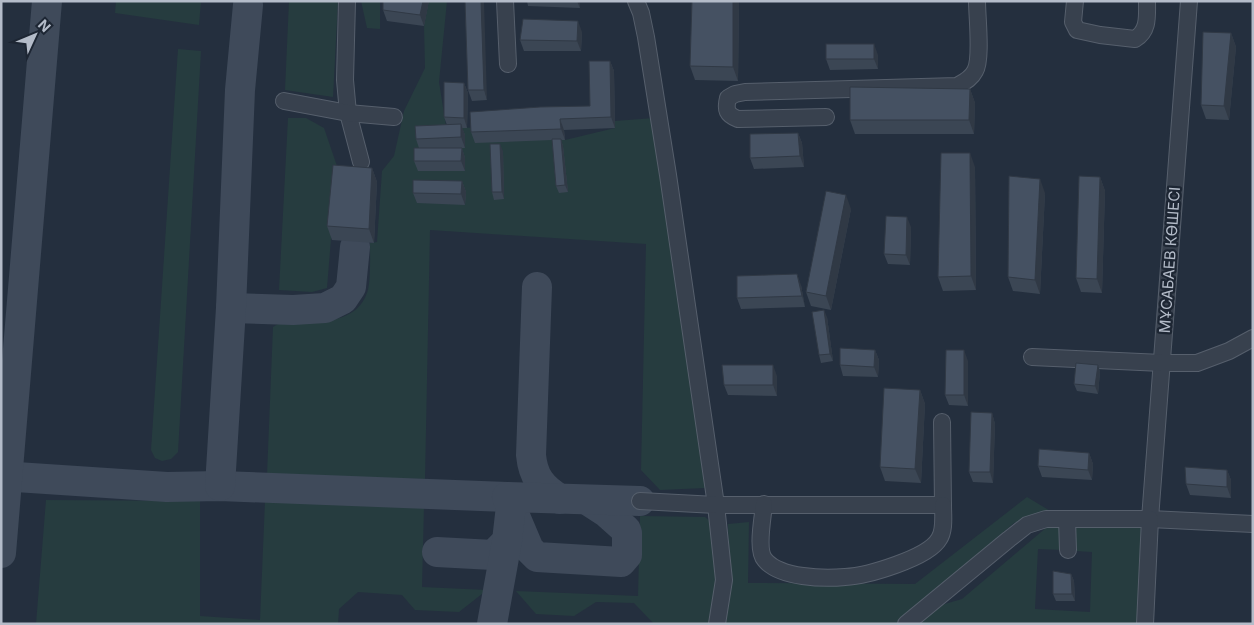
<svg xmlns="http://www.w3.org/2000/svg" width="1254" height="625" font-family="Inter,sans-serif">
<rect width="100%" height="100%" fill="#242f3e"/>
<g fill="#263c3f">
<path d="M116,1H201L199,25L115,13Z"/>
<path d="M289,1H338L333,97L285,90Z"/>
<path d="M361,1H380V29L367,28Z"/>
<path d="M429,1H447L439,82L446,126L474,128L565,140L615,128V121L654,118L705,488L660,490L641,470L646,244L430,230L425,479L267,475L273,327C284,320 294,322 306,322C330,322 358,319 367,293C371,284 370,254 370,243L377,242L382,171L394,156L404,111L425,68L424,26Z"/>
<path d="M178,49L201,51L178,452L171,459L162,461L155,458L151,450Z"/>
<path d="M288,118H306L324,128L337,166L327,288L312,292L279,290Z"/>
<path d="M1027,497L1052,512L1039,514L1014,523L896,624H723L729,574L728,524L749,522L748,583L915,584Z"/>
<path d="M46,500L200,501V616L260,620L265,501L424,506L422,587L487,590L459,612L415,610L402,595L358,592L339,609L338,624H36Z"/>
<path d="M640,516L705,517L712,523L717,568L712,624H654L634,603L596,602L574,616L536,614L516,591L638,596Z"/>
<path d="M1063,526L1062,550L1038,549L1035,609L1090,612L1092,552L1076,551V527L1144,526L1143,624H920L941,605L962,599L1047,527Z"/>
</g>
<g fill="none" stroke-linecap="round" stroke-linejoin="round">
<g stroke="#3f4a5a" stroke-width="30">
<path d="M537,287L531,455C533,477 542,488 560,499"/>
<path d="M231,308L293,310L325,308L343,299L351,287L355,247"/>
<path d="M1,476L167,487L220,486L507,497"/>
<path d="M220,486L231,308L240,90L248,5"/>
<path d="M512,509L529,549L537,557L621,562L627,555V533L626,530L607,513L587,500"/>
<path d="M437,552L493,555L507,541"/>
<path d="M1,553L47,1"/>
<path d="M492,624L507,541L511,506L507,497L640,501"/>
</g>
<defs>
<g id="minor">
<path d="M347,1L345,80L348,113L361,162"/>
<path d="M505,1L508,64"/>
<path d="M636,1L641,13L646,37L668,175L716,505L724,580L717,624"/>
<path d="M1075,1L1073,22L1077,30L1100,35L1135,39C1149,31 1147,16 1147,1"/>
<path d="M1189,1L1150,519L1253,524"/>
<path d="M284,101L348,113L394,117"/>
<path d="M826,117L738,119C727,115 725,110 728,98L735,94L745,92L957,86C964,82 971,79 975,71C982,59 977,17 977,1"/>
<path d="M1032,357L1162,363H1197L1229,351L1253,338"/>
<path d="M640,501L716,505H943L942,422"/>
<path d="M764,504C763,518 756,550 765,560C780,578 824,579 845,577C867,576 928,558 939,539C945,530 943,516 943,505"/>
<path d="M1067,519L1068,550"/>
<path d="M906,624L1009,539L1027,525L1046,519H1150L1145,624"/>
</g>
</defs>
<use href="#minor" stroke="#565f6c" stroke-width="18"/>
<use href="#minor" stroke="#38414e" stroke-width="16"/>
</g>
<g fill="#3b4654">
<path d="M383,1H429L424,26L387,21L383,10Z"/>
<path d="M465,1L487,100L472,101L468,90Z"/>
<path d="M527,1H579L580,8L528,6Z"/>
<path d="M692,1H739L738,81L695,80L690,66Z"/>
<path d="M582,32L581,51H524L520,40Z"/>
<path d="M1231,33L1236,47L1229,120L1206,119L1201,105Z"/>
<path d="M878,55V69L830,70L826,59Z"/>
<path d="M610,61L614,71L615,128L564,130L565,140H561L563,146L568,192L559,193L556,186L552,140L475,143L471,132L590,106Z"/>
<path d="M464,83L468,93L467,128H462L465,135V148H462L465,158V171H418L414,161L419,148L416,139L447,125L444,117Z"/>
<path d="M970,89L975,103L974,134H855L850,120Z"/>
<path d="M798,133L802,143L804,167L754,169L750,158Z"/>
<path d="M503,151L504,199L494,200L492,192Z"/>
<path d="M975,167L976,290L943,291L938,277Z"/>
<path d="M372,168L377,182L374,243L332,240L327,226Z"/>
<path d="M1100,177L1105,191L1102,293L1081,292L1076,278Z"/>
<path d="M462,181L466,192L465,205L417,203L413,193Z"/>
<path d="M1045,193L1040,294L1013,291L1008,277Z"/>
<path d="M851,209L831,310L811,306L806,292Z"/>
<path d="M911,227L910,265L888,264L884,254Z"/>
<path d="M801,285L805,307L741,309L737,298Z"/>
<path d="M827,317L833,361L821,363L819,355Z"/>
<path d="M875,350L879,360L878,377L843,376L840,365Z"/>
<path d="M968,361V406L949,405L945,395Z"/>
<path d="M1098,365L1100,372L1098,394L1077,391L1074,384Z"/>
<path d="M777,376V396L728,395L724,385Z"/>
<path d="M920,390L925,404L921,483L885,481L880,467Z"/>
<path d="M992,413L995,424L993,483L973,482L969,472Z"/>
<path d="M1089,453L1093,464L1092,480L1042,477L1038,466Z"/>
<path d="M1227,470L1231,480V498L1190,495L1186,484Z"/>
<path d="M1071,574L1074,581L1075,601H1056L1053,594Z"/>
</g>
<g fill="#303945">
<path d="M423,1H429L424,26L420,15Z"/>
<path d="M481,1H484L487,100L484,90Z"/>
<path d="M577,1H579L580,8Z"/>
<path d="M733,1H739L738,81L733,67Z"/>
<path d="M578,21L582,32L581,51L577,41Z"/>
<path d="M1231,33L1236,47L1229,120L1224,106Z"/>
<path d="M874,44L878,55V69L874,59Z"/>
<path d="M610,61L614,71L615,128L611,117Z"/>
<path d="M464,83L468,93L467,128L464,118Z"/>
<path d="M970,89L975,103L974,134L969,120Z"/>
<path d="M560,119L564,130L565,140L561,129Z"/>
<path d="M461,124L465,135V148L461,137Z"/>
<path d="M798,133L802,143L804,167L800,156Z"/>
<path d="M561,139L563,146L568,192L565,185Z"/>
<path d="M500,144L503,151L504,199L502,192Z"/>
<path d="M462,148L465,158V171L461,161Z"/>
<path d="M970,153L975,167L976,290L971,276Z"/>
<path d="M372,168L377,182L374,243L369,229Z"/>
<path d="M1100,177L1105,191L1102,293L1097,279Z"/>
<path d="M1040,179L1045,193L1040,294L1035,280Z"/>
<path d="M462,181L466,192L465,205L461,194Z"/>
<path d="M846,195L851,209L831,310L826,296Z"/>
<path d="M907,217L911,227L910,265L906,255Z"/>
<path d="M797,274L801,285L805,307L802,296Z"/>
<path d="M824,310L827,317L833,361L830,354Z"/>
<path d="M875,350L879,360L878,377L874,367Z"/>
<path d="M964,350L968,361V406L964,395Z"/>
<path d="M773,365L777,376V396L773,385Z"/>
<path d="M1098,365L1100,372L1098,394L1095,386Z"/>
<path d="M920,390L925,404L921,483L915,469Z"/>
<path d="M992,413L995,424L993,483L990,472Z"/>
<path d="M1089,453L1093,464L1092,480L1088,470Z"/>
<path d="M1227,470L1231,480V498L1227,487Z"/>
<path d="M1071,574L1074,581L1075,601L1072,594Z"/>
</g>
<g fill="#455162" stroke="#303945">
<path d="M383,1H423L420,15L383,10Z"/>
<path d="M465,1H481L484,90H468Z"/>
<path d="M692,1H733V67L690,66Z"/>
<path d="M523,19L578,21L577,41L520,40Z"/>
<path d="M1203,32L1231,33L1224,106L1201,105Z"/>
<rect x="826" y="44" width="48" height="15"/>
<path d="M589,61H610L611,117L560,119L561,129L471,132L470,112L540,107L590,106Z"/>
<path d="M444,82L464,83V118L444,117Z"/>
<path d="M850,87L970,89L969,120H850Z"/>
<path d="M461,124V137L416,139L415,126Z"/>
<path d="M798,133L800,156L750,158V134Z"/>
<path d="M552,139H561L565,185L556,186Z"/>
<path d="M490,144H500L502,192H492Z"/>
<path d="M414,148H462L461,161H414Z"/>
<path d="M941,153H970L971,276L938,277Z"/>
<path d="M333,165L372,168L369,229L327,226Z"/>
<path d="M1009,176L1040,179L1035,280L1008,277Z"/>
<path d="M1079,176L1100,177L1097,279L1076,278Z"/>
<path d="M413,180L462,181L461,194L413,193Z"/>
<path d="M826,191L846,195L826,296L806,292Z"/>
<path d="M886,216L907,217L906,255L884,254Z"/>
<path d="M797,274L802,296L737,298V276Z"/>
<path d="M824,310L830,354L819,355L812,312Z"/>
<path d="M840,348L875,350L874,367L840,365Z"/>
<path d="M946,350H964V395H945Z"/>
<path d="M1076,363L1098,365L1095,386L1074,384Z"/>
<path d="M722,365H773V385H724Z"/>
<path d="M884,388L920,390L915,469L880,467Z"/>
<path d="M971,412L992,413L990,472H969Z"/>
<path d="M1039,449L1089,453L1088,470L1038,466Z"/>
<path d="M1185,467L1227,470V487L1186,484Z"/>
<path d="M1053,571L1071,574L1072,594H1053Z"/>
</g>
<g text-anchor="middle" stroke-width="4.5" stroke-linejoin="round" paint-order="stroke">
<g font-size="15" fill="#b4bcc9" stroke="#1d2633">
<text transform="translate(1170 260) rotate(-86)" y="5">МҰСАБАЕВ КӨШЕСІ</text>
</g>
</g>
<rect width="1254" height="625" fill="none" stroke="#b4bcc9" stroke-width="5"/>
<g transform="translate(35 35) rotate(46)" stroke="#1d2633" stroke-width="4" paint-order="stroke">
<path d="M0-4L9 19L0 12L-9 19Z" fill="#b4bcc9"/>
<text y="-8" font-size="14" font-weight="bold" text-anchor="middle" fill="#b4bcc9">N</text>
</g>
</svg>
